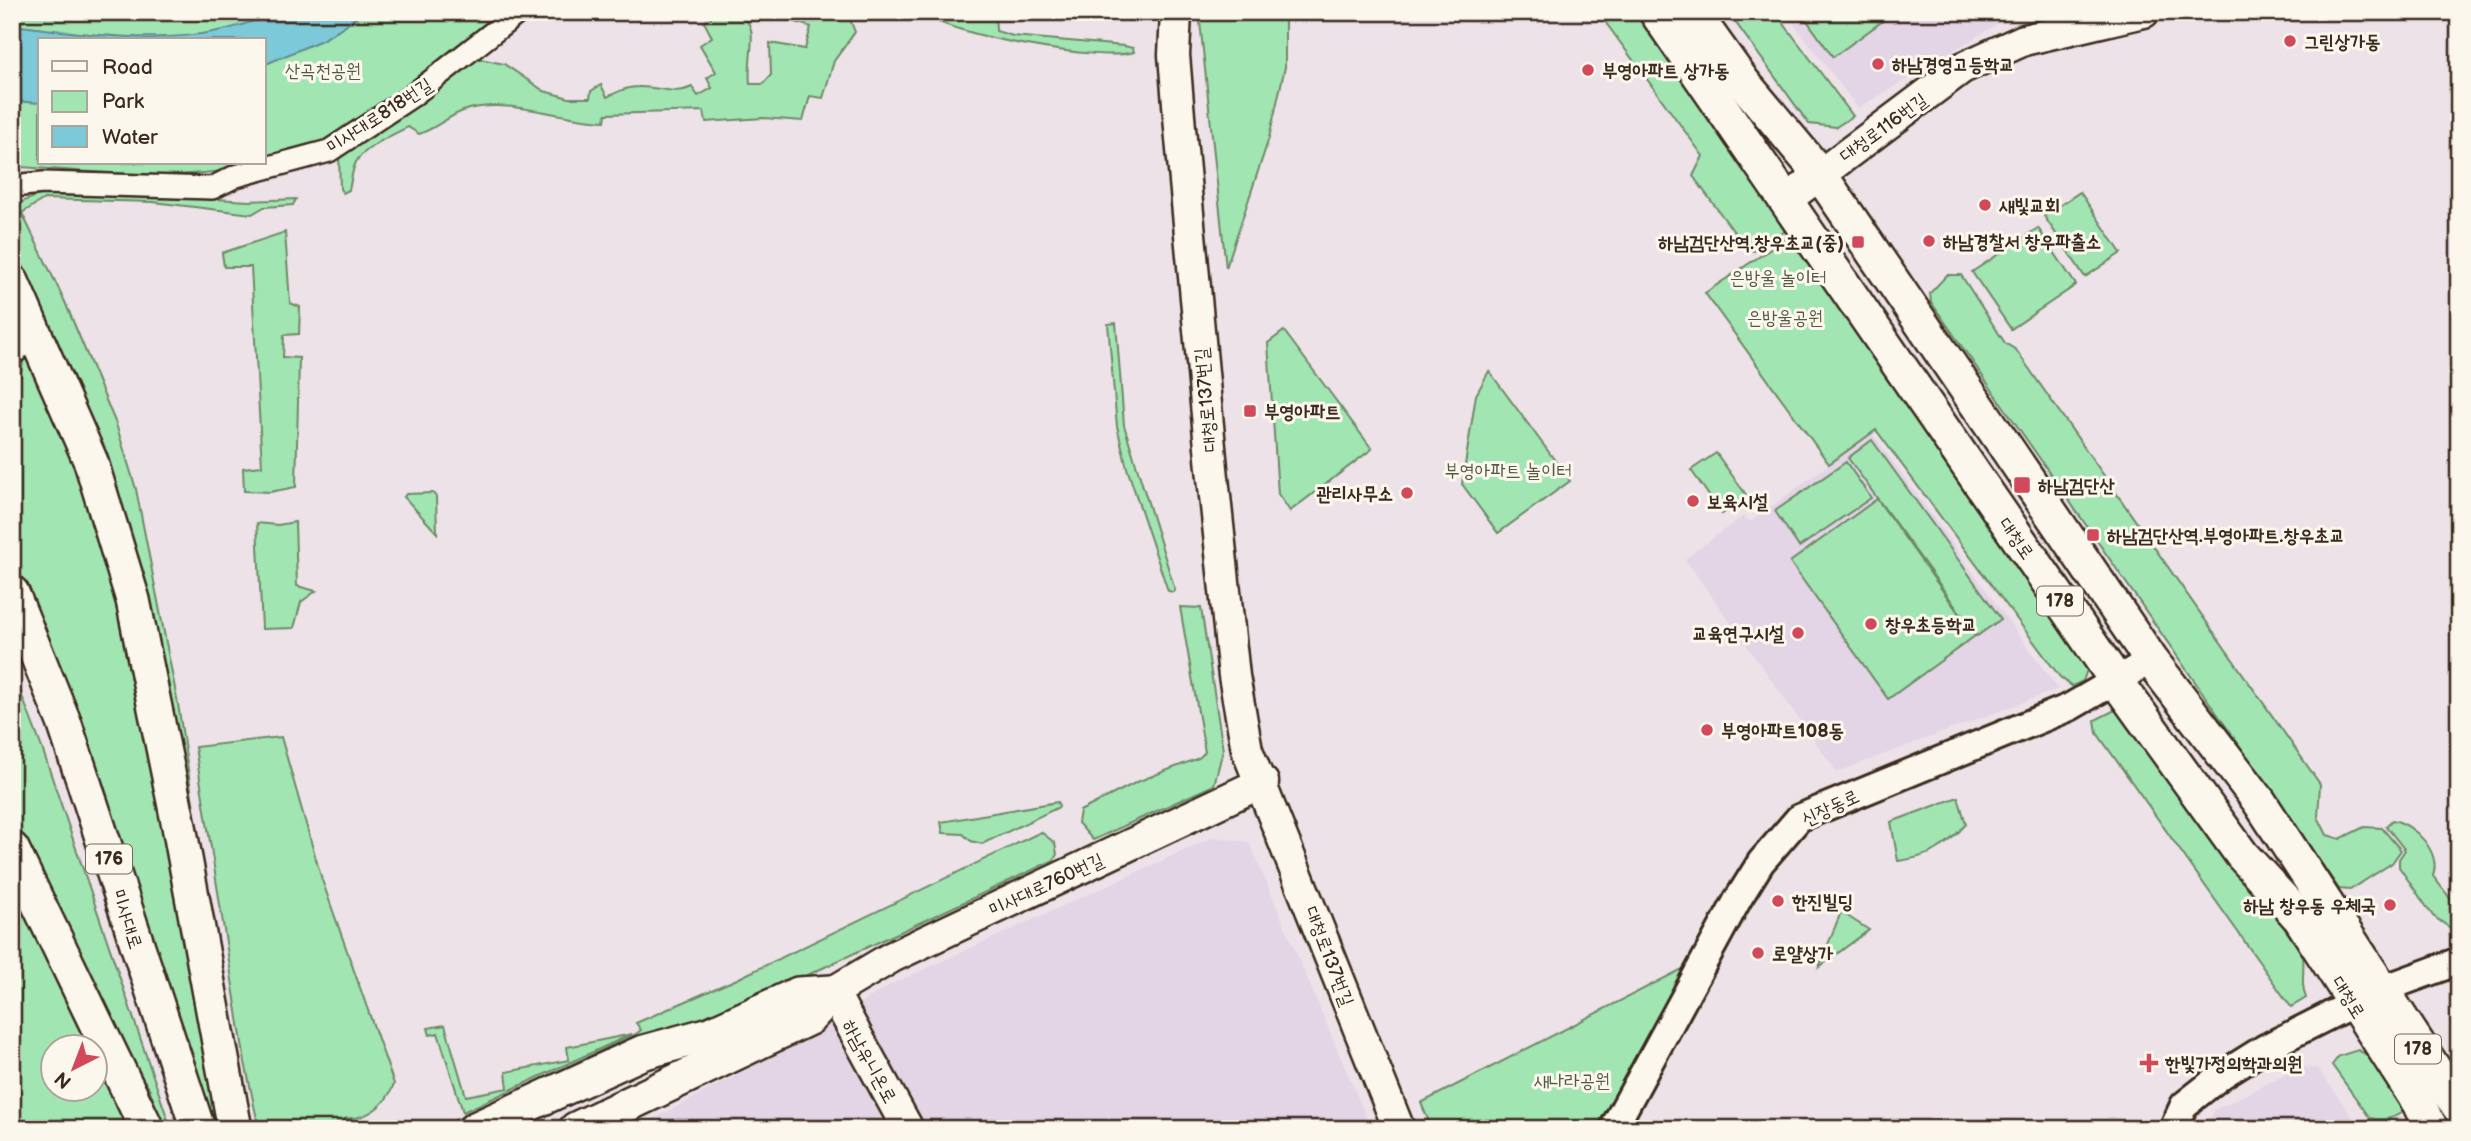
<svg xmlns="http://www.w3.org/2000/svg" width="2471" height="1141" font-family="'Balsamiq Sans','Poor Story',sans-serif">
<rect width="100%" height="100%" fill="#ede2e8"/>
<filter id="ink" filterUnits="userSpaceOnUse"><feTurbulence type="fractalNoise" baseFrequency=".0143" numOctaves="2"/><feDisplacementMap in="SourceGraphic" scale="14" xChannelSelector="R" yChannelSelector="G"/><feConvolveMatrix kernelMatrix="1 2 1 2 8 2 1 2 1" color-interpolation-filters="sRGB"/></filter>
<g filter="url(#ink)">
<g fill="#e3d4e6">
<path d="M1785,12H2004V20L1858,108Z"/>
<path d="M1872,433L2058,689L1837,772L1685,559L1743,516L1750,522Z"/>
<path d="M1214,837L1249,842L1371,1129H635L797,1043L890,985Z"/>
<path d="M2300,1067L2318,1069L2361,1129H2202L2215,1110Z"/>
</g>
<g fill="#a1e6b2" stroke="#6e8868" stroke-width="2" fill-rule="evenodd">
<path d="M12,12H507L478,37L316,150L264,162V40H40V163H263C182,184 102,172 20,167L21,160H14L12,167Z"/>
<path d="M710,12C771,12 746,41 750,84H763L771,75L770,43L805,49L811,27L766,12H847L855,32L834,61L823,98L810,96L803,121L763,118L706,122L704,111L606,114L605,121C561,120 507,96 463,111C447,117 435,129 419,134L408,127C392,135 365,147 356,162C352,170 351,182 349,190L343,193L340,189L339,154L476,58L504,64L544,91L569,98H590L591,91L601,85L607,97C617,92 627,87 638,87C659,86 673,96 692,87L698,96L712,88L707,78L716,72L700,45L712,37L704,22L711,18Z"/>
<path d="M921,12H995L996,31L1013,36L1124,46L1133,48L1134,52C1103,63 946,35 921,12Z"/>
<path d="M1199,12H1285V67L1269,138L1226,268Z"/>
<path d="M1598,12H1635L1786,223L1784,232L1754,251L1745,247L1693,176L1703,156Z"/>
<path d="M1728,12H1775L1853,116L1836,127L1809,124Z"/>
<path d="M1801,12H1895L1833,57Z"/>
<path d="M83,191L249,201L296,199L293,205L264,207L252,214L153,202L44,199L22,213L65,302L116,424L136,489L178,704L199,842L112,493L79,389L12,241V210L17,204L41,194Z"/>
<path d="M2080,192L2121,253L2085,277L2044,216Z"/>
<path d="M2038,228L2076,285L2011,329L1972,272Z"/>
<path d="M285,232L290,303L300,307L299,334L284,335L283,357L299,358L296,487L270,492L244,491L243,468L262,466L251,267H224L222,253Z"/>
<path d="M1790,236L1935,434L1941,458L2076,648L2088,667L2083,681L2072,686L2060,677L1876,430L1829,464L1705,293Z"/>
<path d="M1947,275H1961L2005,343L2016,350L2320,784L2318,817L2327,835L2340,839L2364,827L2382,828L2401,850L2392,863L2350,890L2339,889L1931,302L1930,293Z"/>
<path d="M1116,323L1124,425L1175,590L1173,592L1168,591L1127,468L1117,426L1108,324Z"/>
<path d="M1284,331L1372,449L1290,511L1278,494L1268,343Z"/>
<path d="M27,343L52,388L107,562L224,1129H214L29,595L12,554V391L21,372Z"/>
<path d="M1489,371L1570,481L1498,533L1462,484L1476,395Z"/>
<path d="M1872,440L2001,619L1977,636L1848,458Z"/>
<path d="M1716,453L1747,496L1722,514L1691,470Z"/>
<path d="M1846,462L1871,498L1799,547L1775,511Z"/>
<path d="M433,493L436,497L437,533L404,497L406,494Z"/>
<path d="M1877,499L1975,636L1888,699L1790,562Z"/>
<path d="M295,522L297,586L316,591L301,602L294,628L262,629L257,523L278,525Z"/>
<path d="M1180,607L1201,608L1223,750L1214,785L1093,840L1078,823L1080,811L1137,782L1199,758L1205,752Z"/>
<path d="M12,670L42,748L171,1129H164L149,1088L115,1038L12,827Z"/>
<path d="M2123,706L2136,715L2303,955C2305,972 2300,982 2306,998L2291,1007L2097,733L2095,720Z"/>
<path d="M281,737L322,880L394,1084C387,1104 367,1120 346,1118L336,1129H259L245,1062L195,747Z"/>
<path d="M1958,797L1966,824C1945,848 1930,857 1898,861L1891,822Z"/>
<path d="M1058,802L1059,807L982,844L971,841L963,834L943,833L941,822Z"/>
<path d="M2392,820C2415,824 2441,852 2433,876L2459,910V934L2433,916L2399,867V859L2405,850L2386,826Z"/>
<path d="M1041,832L1055,843L1057,854L1054,860L782,987L457,1129H436L636,1034L641,1030L636,1023L737,979Z"/>
<path d="M12,875L136,1129H12ZM52,1046H94V1088H52Z"/>
<path d="M1841,912L1869,930L1819,967Z"/>
<path d="M1688,966L1600,1129H1432L1421,1103Z"/>
<path d="M445,1025L466,1096L508,1088L506,1072L569,1060L567,1047L632,1034L463,1112L438,1033L430,1035L428,1028Z"/>
<path d="M2358,1050L2369,1056L2406,1107C2398,1119 2383,1121 2370,1118L2332,1065L2339,1056Z"/>
</g>
<path fill="#7cc9da" stroke="#62898f" stroke-width="2" d="M275,12H365L324,39L264,65V40H40V103L12,101V25C98,35 193,52 275,12Z"/>
<g fill="none" stroke-linecap="round" stroke-linejoin="round">
<defs>
<path id="minor" d="M12,186L43,183L212,188L236,176L329,151L412,96L519,12"/>
<g id="tertiary">
<path d="M1613,1129L1738,899L1761,862L1799,818L2070,707L2151,660"/>
<path d="M2173,1129L2184,1105L2222,1075L2265,1048L2380,990L2459,961"/>
</g>
<g id="secondary">
<path d="M1176,12L1174,55L1180,128L1212,468L1234,676L1247,750L1399,1129"/>
<path d="M1786,200L1962,68L2024,40L2144,12"/>
<path d="M908,1129L833,992L892,957L1263,782"/>
</g>
<g id="primary">
<path d="M1656,12L2117,682L2242,855L2300,918L2419,1103L2431,1129"/>
<path d="M1693,12L1743,82L1819,173L2151,660L2259,801L2459,1107"/>
<path d="M12,282L91,462L133,600L179,826L235,1129"/>
<path d="M12,334V347"/>
<path d="M12,593L64,722L198,1129"/>
<path d="M12,849L147,1129"/>
<path d="M475,1129L641,1053L710,1034L798,994L833,992"/>
<path d="M576,1129L809,1018L833,992"/>
</g>
</defs>
<use href="#minor" stroke="#3b2a1e" stroke-width="26"/>
<use href="#tertiary" stroke="#3b2a1e" stroke-width="32"/>
<use href="#secondary" stroke="#3b2a1e" stroke-width="35"/>
<use href="#primary" stroke="#3b2a1e" stroke-width="38"/>
<use href="#minor" stroke="#fbf7ec" stroke-width="21"/>
<use href="#tertiary" stroke="#fbf7ec" stroke-width="26"/>
<use href="#secondary" stroke="#fbf7ec" stroke-width="30"/>
<use href="#primary" stroke="#fbf7ec" stroke-width="33"/>
</g>
</g>
<g fill="#d1495b" stroke="#fbf7ec" stroke-width="2.5">
<circle cx="2290" cy="41" r="7"/>
<circle cx="1878" cy="64" r="7"/>
<circle cx="1588" cy="70" r="7"/>
<circle cx="1985" cy="205" r="7"/>
<circle cx="1929" cy="241" r="7"/>
<rect x="1851" y="235" width="14" height="14" rx="3.5"/>
<rect x="1243" y="404" width="14" height="14" rx="3.5"/>
<rect x="2013" y="476" width="18" height="18" rx="3.5"/>
<circle cx="1407" cy="493" r="7"/>
<circle cx="1693" cy="501" r="7"/>
<rect x="2086" y="528" width="14" height="14" rx="3.5"/>
<circle cx="1871" cy="624" r="7"/>
<circle cx="1798" cy="633" r="7"/>
<circle cx="1707" cy="730" r="7"/>
<circle cx="1778" cy="901" r="7"/>
<circle cx="2390" cy="905" r="7"/>
<circle cx="1758" cy="953" r="7"/>
<path d="M2145.5 1052.5h7v7h7v7h-7v7h-7v-7h-7v-7h7z"/>
</g>
<g text-anchor="middle" stroke-width="6" stroke-linejoin="round" paint-order="stroke">
<g fill="#fbf7ec" stroke="#75685c" stroke-width="2">
<rect x="2037" y="586.5" width="46" height="29" rx="5"/>
<rect x="86" y="844.5" width="46" height="29" rx="5"/>
<rect x="2395" y="1034.5" width="46" height="29" rx="5"/>
</g>
<g font-size="18" font-weight="bold" fill="#3b2a1e">
<text x="2060" y="607">178</text>
<text x="109" y="865">176</text>
<text x="2418" y="1055">178</text>
</g>
<g font-size="19" font-weight="bold" fill="#3b2a1e" stroke="#fbf7ec" text-anchor="start">
<text x="2304" y="48">그린상가동</text>
<text x="1892" y="71">하남경영고등학교</text>
<text x="1602" y="77">부영아파트 상가동</text>
<text x="1999" y="212">새빛교회</text>
<text x="1943" y="248">하남경찰서 창우파출소</text>
<text x="1844" y="249" text-anchor="end">하남검단산역.창우초교(중)</text>
<text x="1264" y="418">부영아파트</text>
<text x="2038" y="492">하남검단산</text>
<text x="1393" y="500" text-anchor="end">관리사무소</text>
<text x="1707" y="508">보육시설</text>
<text x="2107" y="542">하남검단산역.부영아파트.창우초교</text>
<text x="1885" y="631">창우초등학교</text>
<text x="1784" y="640" text-anchor="end">교육연구시설</text>
<text x="1721" y="737">부영아파트108동</text>
<text x="1792" y="908">한진빌딩</text>
<text x="2376" y="912" text-anchor="end">하남 창우동 우체국</text>
<text x="1772" y="960">로얄상가</text>
<text x="2165" y="1070">한빛가정의학과의원</text>
</g>
<g font-size="19" fill="#545943" stroke="#fbf7ec">
<text x="323" y="77">산곡천공원</text>
<text x="1778" y="284">은방울 놀이터</text>
<text x="1785" y="324">은방울공원</text>
<text x="1508" y="477">부영아파트 놀이터</text>
<text x="1572" y="1087">새나라공원</text>
</g>
<g font-size="19" fill="#3b2a1e" stroke="#fbf7ec">
<text transform="translate(379 115) rotate(-33)" y="7">미사대로818번길</text>
<text transform="translate(1883 127) rotate(-36)" y="7">대청로116번길</text>
<text transform="translate(1205 400) rotate(-95)" y="7">대청로137번길</text>
<text transform="translate(2017 538) rotate(55)" y="7">대청로</text>
<text transform="translate(1830 807) rotate(-25)" y="7">신장동로</text>
<text transform="translate(1046 884) rotate(-25)" y="7">미사대로760번길</text>
<text transform="translate(128 919) rotate(72)" y="7">미사대로</text>
<text transform="translate(1330 956) rotate(69)" y="7">대청로137번길</text>
<text transform="translate(2349 997) rotate(58)" y="7">대청로</text>
<text transform="translate(870 1061) rotate(61)" y="7">하남유니온로</text>
</g>
</g>
<rect width="2471" height="1141" fill="none" stroke="#fbf7ec" stroke-width="42"/>
<rect x="21" y="21" width="2429" height="1099" fill="none" stroke="#3b2a1e" stroke-width="2.5" filter="url(#ink)"/>
<rect x="38" y="38" width="228" height="126" fill="#fbf7ec" stroke="#aea59a" stroke-width="2"/>
<rect x="52" y="61" width="35" height="10" fill="#fbf7ec" stroke="#aea59a" stroke-width="2"/>
<text x="102" y="74" font-size="21" fill="#3b2a1e">Road</text>
<rect x="52" y="91" width="35" height="21" fill="#a1e6b2" stroke="#aea59a" stroke-width="2"/>
<text x="102" y="108" font-size="21" fill="#3b2a1e">Park</text>
<rect x="52" y="126" width="35" height="21" fill="#7cc9da" stroke="#aea59a" stroke-width="2"/>
<text x="102" y="144" font-size="21" fill="#3b2a1e">Water</text>
<g transform="translate(74 1068) rotate(222)"><circle r="33" fill="#fbf7ec" stroke="#aea59a" stroke-width="2"/>
<path d="M0-5L12 26L0 18L-12 26Z" fill="#d1495b"/>
<text y="-10" font-size="19" font-weight="bold" text-anchor="middle" fill="#3b2a1e">N</text>
</g>
</svg>
